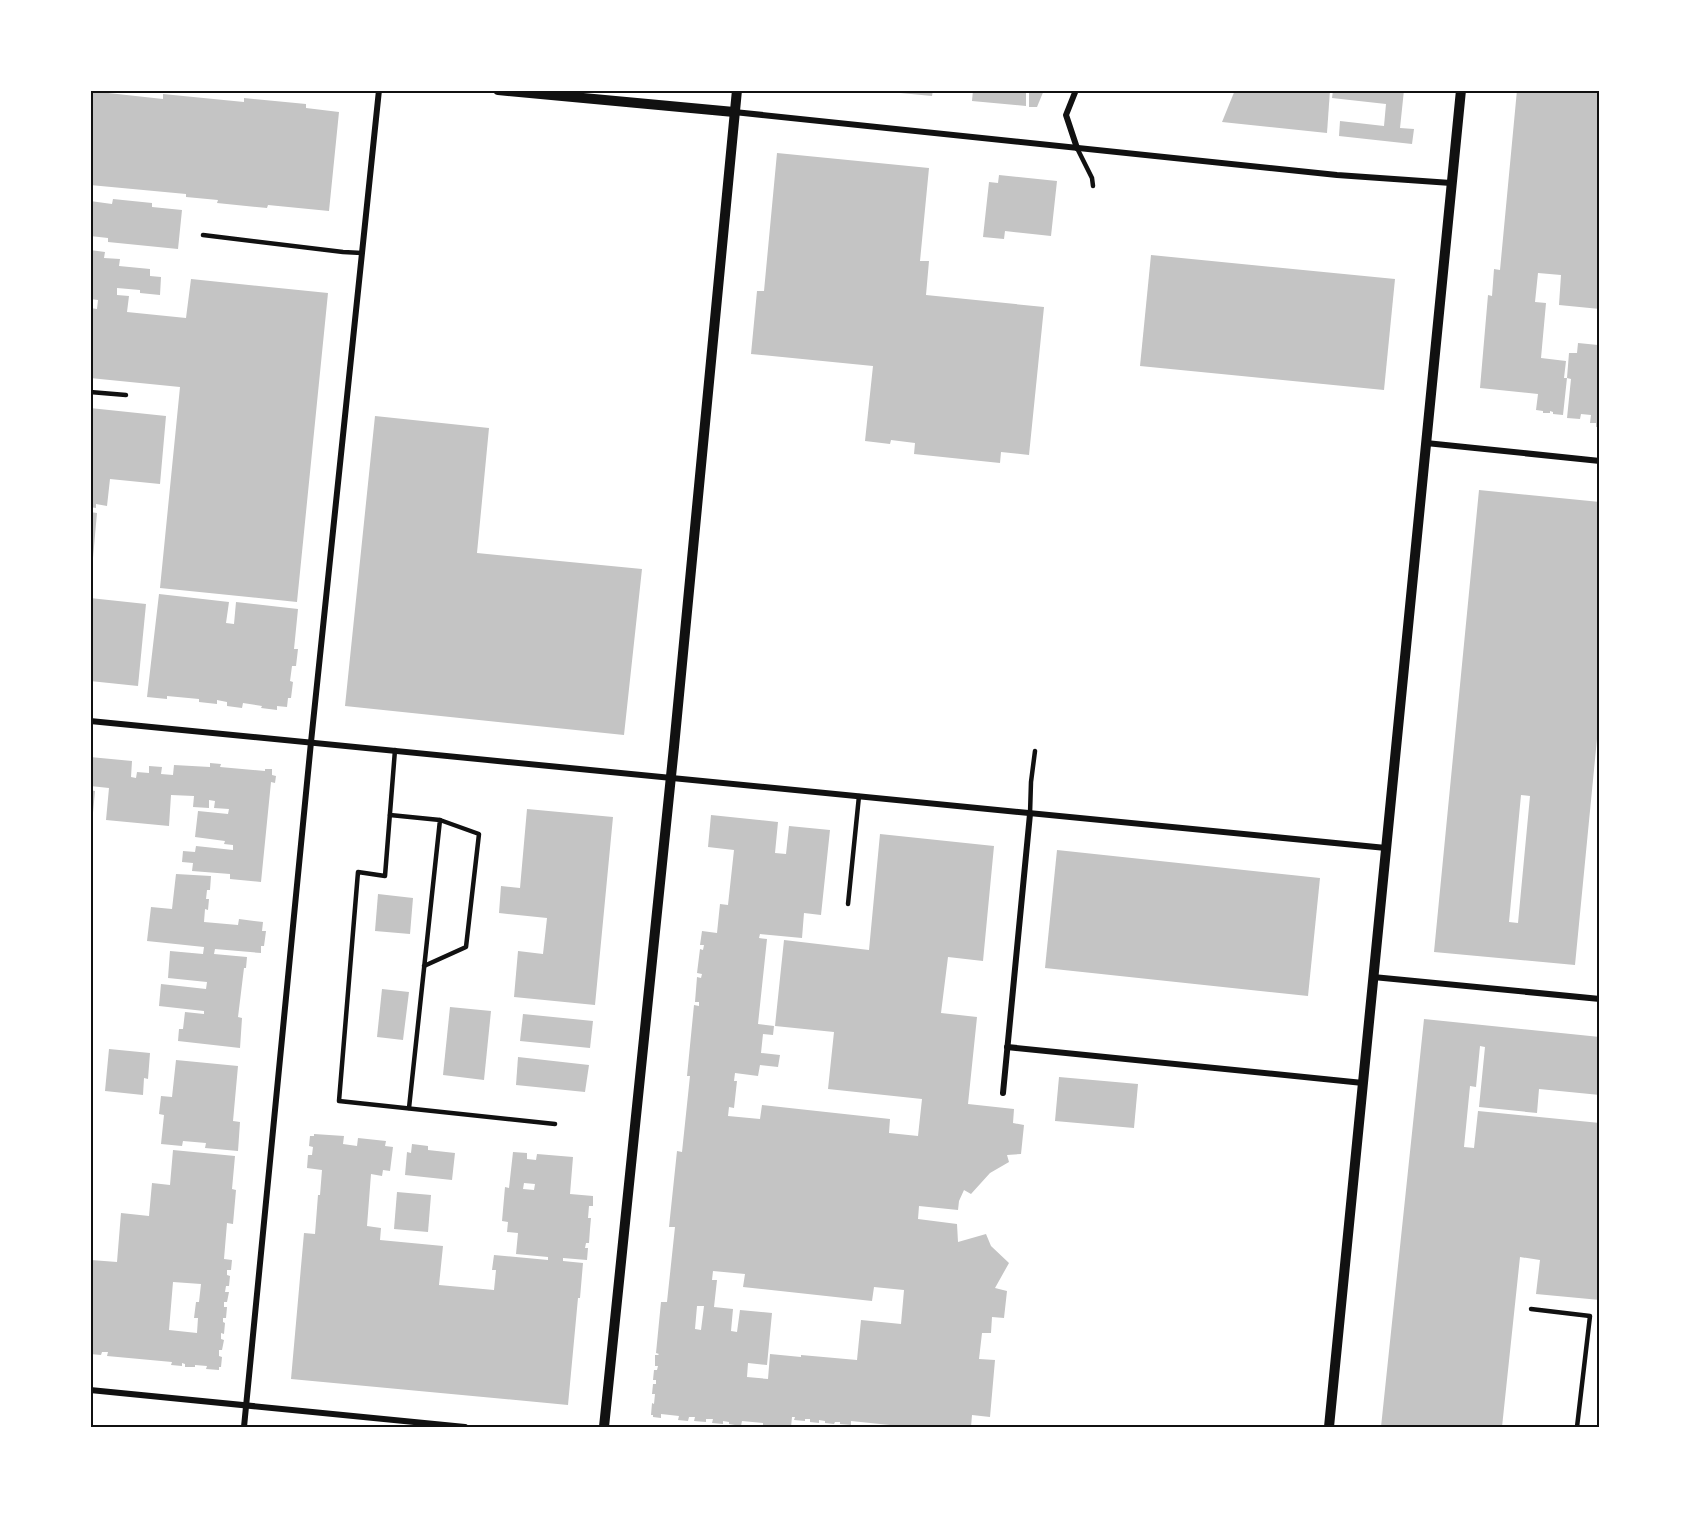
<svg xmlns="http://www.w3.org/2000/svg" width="1690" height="1517" font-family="'Sofia Sans Condensed',sans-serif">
<rect width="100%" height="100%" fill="#fff"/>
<g fill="#c4c4c4" fill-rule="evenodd">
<path d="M890,90H933L932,96L890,92Z"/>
<path d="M973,90H1026V106L972,101Z"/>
<path d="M1029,90H1044L1037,107H1029Z"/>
<path d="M1235,90H1330L1327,133L1222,122Z"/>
<path d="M1333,90H1404L1400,128L1414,129L1412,144L1339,136L1340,121L1384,126L1386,104L1332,98Z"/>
<path d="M1517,90H1600V309L1559,305L1561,275L1538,273L1535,302L1546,303L1541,358L1566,361L1564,378H1567L1563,415L1553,414V412L1550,411V413H1543V411L1536,410L1538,394L1480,388L1488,295L1492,296L1494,269L1500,270Z"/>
<path d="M90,91L163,99V94L244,102V98L306,104V108L339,112L329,211L268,205L267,208L217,203L218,200L186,197V194L90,185Z"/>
<path d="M777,153L929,168L920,261H929L926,295L1044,307L1029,455L1001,452L1000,463L914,454L915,443L891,440L890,444L865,441L873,366L751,354L757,291H764Z"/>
<path d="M999,175L1057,181L1051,236L1005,231L1004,239L983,237L989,182L998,183Z"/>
<path d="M113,199L152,203V207L182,210L178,249L108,242V238L90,236V201L112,204Z"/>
<path d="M90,250L105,252L104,258L120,259L119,266L150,269V276L161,277L160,295L140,293V290L117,288V295L129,296L127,312L186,318L191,279L328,293L297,602L160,588L180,387L90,378V308L97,309L98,300L90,299Z"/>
<path d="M1151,255L1395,279L1384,390L1140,366Z"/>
<path d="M1598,335H1600V427H1596V423H1590L1591,415L1581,414L1580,419L1567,418L1571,379L1567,378L1569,353H1577L1578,343L1598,345Z"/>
<path d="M90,408L166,416L160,484L110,479L107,506L96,504V508L90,507Z"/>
<path d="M375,416L489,428L477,553L642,569L624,735L345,706Z"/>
<path d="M1479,490L1600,502V708L1575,965L1434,952ZM1521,795L1530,796L1518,923L1509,922Z"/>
<path d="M90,512L97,513L92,569H90Z"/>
<path d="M159,594L229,602L226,623L234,624L236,602L298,609L294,649H298L296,666H292L290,681L293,682L291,698H288L287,707L277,706V710L261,708L262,706L243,703L242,708L227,706V702L217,700V704L199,702V699L167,696V699L147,697Z"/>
<path d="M90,598L146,604L138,686L90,681Z"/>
<path d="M90,757L132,761L131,777L136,778L137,772L149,773V766L162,767L161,774L173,775L174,765L210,767V763L221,764L220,767L265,771V769H272V775L276,776L275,783L271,782L261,882L230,879V874L192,871L193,863L182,862L183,851L195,852L196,846L233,850V845L224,844L225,841L195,837L198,811L228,814L229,809L214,808L215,801L209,800V808L193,807L194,796L171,795L169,826L106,820L109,788L90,786Z"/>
<path d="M90,790L95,791L92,824H90Z"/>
<path d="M527,809L613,817L595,1005L514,997L518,951L543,954L547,918L499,913L501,886L520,888Z"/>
<path d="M711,815L778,822L775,853L786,854L789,826L830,830L821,915L804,913L802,938L760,934L759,938L767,939L758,1024L774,1026L773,1035L763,1034L761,1053L780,1055L778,1067L760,1065L758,1076L735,1073L734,1081H737L734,1108L729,1107L728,1116L760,1119L762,1105L890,1119L889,1133L918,1136L922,1099L828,1089L834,1032L775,1026L784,940L869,950L880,834L994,846L983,961L948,957L941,1013L977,1017L968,1104L1014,1109L1013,1123L1024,1125L1021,1154L1007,1155L1009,1162L990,1173L971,1194L964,1190L959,1201L958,1210L919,1206L918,1219L957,1224L958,1242L986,1234L991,1246L1009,1263L995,1288L1007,1291L1004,1318L992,1317L991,1333H982L979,1359L995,1360L990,1417L972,1415L971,1427H909L851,1421V1425L840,1424V1422H835L834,1424L825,1423V1421L819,1420V1423L810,1422V1419H805V1421L794,1420L795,1417H792L791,1427H779L780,1425H776V1427H763V1423L742,1421L741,1426L729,1424V1422L723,1421V1424L712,1423L713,1419H706V1422L694,1421L695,1417H689L688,1421L678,1420L679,1416L661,1414V1418L653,1417V1415H651L652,1403L654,1404L655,1394H652L653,1384H656V1380H653L654,1370H657L658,1366H655V1355H658L659,1354L656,1353L661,1302H667L675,1227H669L677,1151L682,1152L690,1076H687L694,1005L699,1006V1002H695L697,977L701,978L702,974L697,973L700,949L703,950L704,945H700L702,931L717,933L720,904L728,905L734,850L708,847ZM713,1271L745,1274L743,1287L872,1301L874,1287L904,1290L901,1324L861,1320L857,1360L801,1355V1357L770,1354L768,1379L747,1377L748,1363L767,1365L772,1313L740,1310L737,1332L731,1331L733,1309L714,1307L717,1280H712ZM697,1306H704L701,1330L695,1329Z"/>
<path d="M1057,850L1320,878L1308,996L1045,968Z"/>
<path d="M176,874L211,876L210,890H207L206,899H209L208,910L205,909L204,922L238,925L239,919L263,922L262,931H266L264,946H261V953L215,949L214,954L247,957L246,968H244L238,1017L242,1018L240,1048L178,1041L179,1029H183L185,1012L204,1014V1011L159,1006L161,984L206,989L207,982L168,978L170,951L203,954L204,947L147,941L151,907L172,909Z"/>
<path d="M378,894L413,898L410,934L375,931Z"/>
<path d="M382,989L409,992L403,1040L377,1037Z"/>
<path d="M450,1007L491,1011L484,1080L443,1075Z"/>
<path d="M523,1014L593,1021L590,1048L520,1041Z"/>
<path d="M1424,1019L1600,1037V1095L1539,1089L1537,1113L1479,1107L1485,1047L1480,1046L1476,1087L1470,1086L1464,1147L1474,1148L1478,1111L1600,1123V1300L1536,1294L1540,1260L1520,1257L1502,1427H1381Z"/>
<path d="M109,1049L150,1053L148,1079L144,1078L143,1095L105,1091Z"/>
<path d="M518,1057L589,1065L585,1092L516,1085Z"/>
<path d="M176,1060L238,1066L233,1121L240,1122L238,1151L205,1148L206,1143L183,1141L182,1146L161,1144L164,1115L159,1114L161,1096L172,1097Z"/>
<path d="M1059,1077L1138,1084L1134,1128L1055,1121Z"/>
<path d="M314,1134L344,1136L343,1144L357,1146L358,1138L386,1141L385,1146L393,1147L390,1171L383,1170L382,1176L371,1174L367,1226L381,1228L380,1240L443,1246L439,1285L494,1290L496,1270H492L494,1255L548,1260V1257L516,1254L518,1233L507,1232L508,1222L502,1221L505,1187L509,1188L513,1152L527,1153V1159L536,1160L537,1154L573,1157L570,1194L593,1196V1206H589L588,1218H591L590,1229L589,1243H586L585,1248H588L587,1260L563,1258V1261L583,1263L580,1298H578L568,1405L291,1379L304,1233L315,1234L318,1195H320L322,1170L307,1168L308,1155H312L313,1147L309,1146L310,1136H314ZM524,1183L535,1184L534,1190L523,1189Z"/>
<path d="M412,1144L428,1146V1150L455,1153L452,1180L405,1175L407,1152L411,1153Z"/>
<path d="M173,1150L235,1156L232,1189L236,1190L233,1224L227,1223L224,1259L232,1260L231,1270H227V1275L230,1276L229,1286H226L225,1292H229L227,1302H224V1307H227L226,1318H223V1322L225,1323L224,1334L221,1333V1339L224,1340L222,1350H219V1356L222,1357L221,1367H219V1370L206,1369L207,1366L195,1365V1367H185V1364L182,1363V1366L171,1365L172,1362L107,1356L108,1352H102L101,1355L90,1354L91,1260L117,1262L121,1213L149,1216L152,1183L170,1185ZM173,1282L201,1284L199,1302H196L194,1318H198L197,1333L169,1330Z"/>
<path d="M397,1192L431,1195L428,1232L394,1229Z"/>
</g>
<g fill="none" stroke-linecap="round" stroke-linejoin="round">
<g stroke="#111" stroke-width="4.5">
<path d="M1077,148L1092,178L1093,186"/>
<path d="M203,235L343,252L362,253"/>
<path d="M90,392L126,395"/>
<path d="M395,750L385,876L358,872L339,1101L555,1124"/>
<path d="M1030,814L1031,782L1035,751"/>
<path d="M390,815L440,820L409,1108"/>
<path d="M848,904L859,796"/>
<path d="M424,966L466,947L479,834L440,820"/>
<path d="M1531,1309L1590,1316L1577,1427"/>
</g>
<g stroke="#111" stroke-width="6">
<path d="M1076,90L1066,115L1077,148"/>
<path d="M734,112L1337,175L1451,183"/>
<path d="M1426,443L1600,461"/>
<path d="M90,721L1386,848"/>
<path d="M1373,977L1600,999"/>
<path d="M1007,1047L1363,1083"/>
<path d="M1003,1093L1030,814"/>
<path d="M90,1390L465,1427"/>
<path d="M244,1427L311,742L379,90"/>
</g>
<g stroke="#111" stroke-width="10">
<path d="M498,90L734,112"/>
<path d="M604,1427L674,747L737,90"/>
<path d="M1329,1427L1461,90"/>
</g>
</g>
<rect width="1690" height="1517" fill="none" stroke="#ffffff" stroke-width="183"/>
<rect x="92" y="92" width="1506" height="1334" fill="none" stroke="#111" stroke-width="2"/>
</svg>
